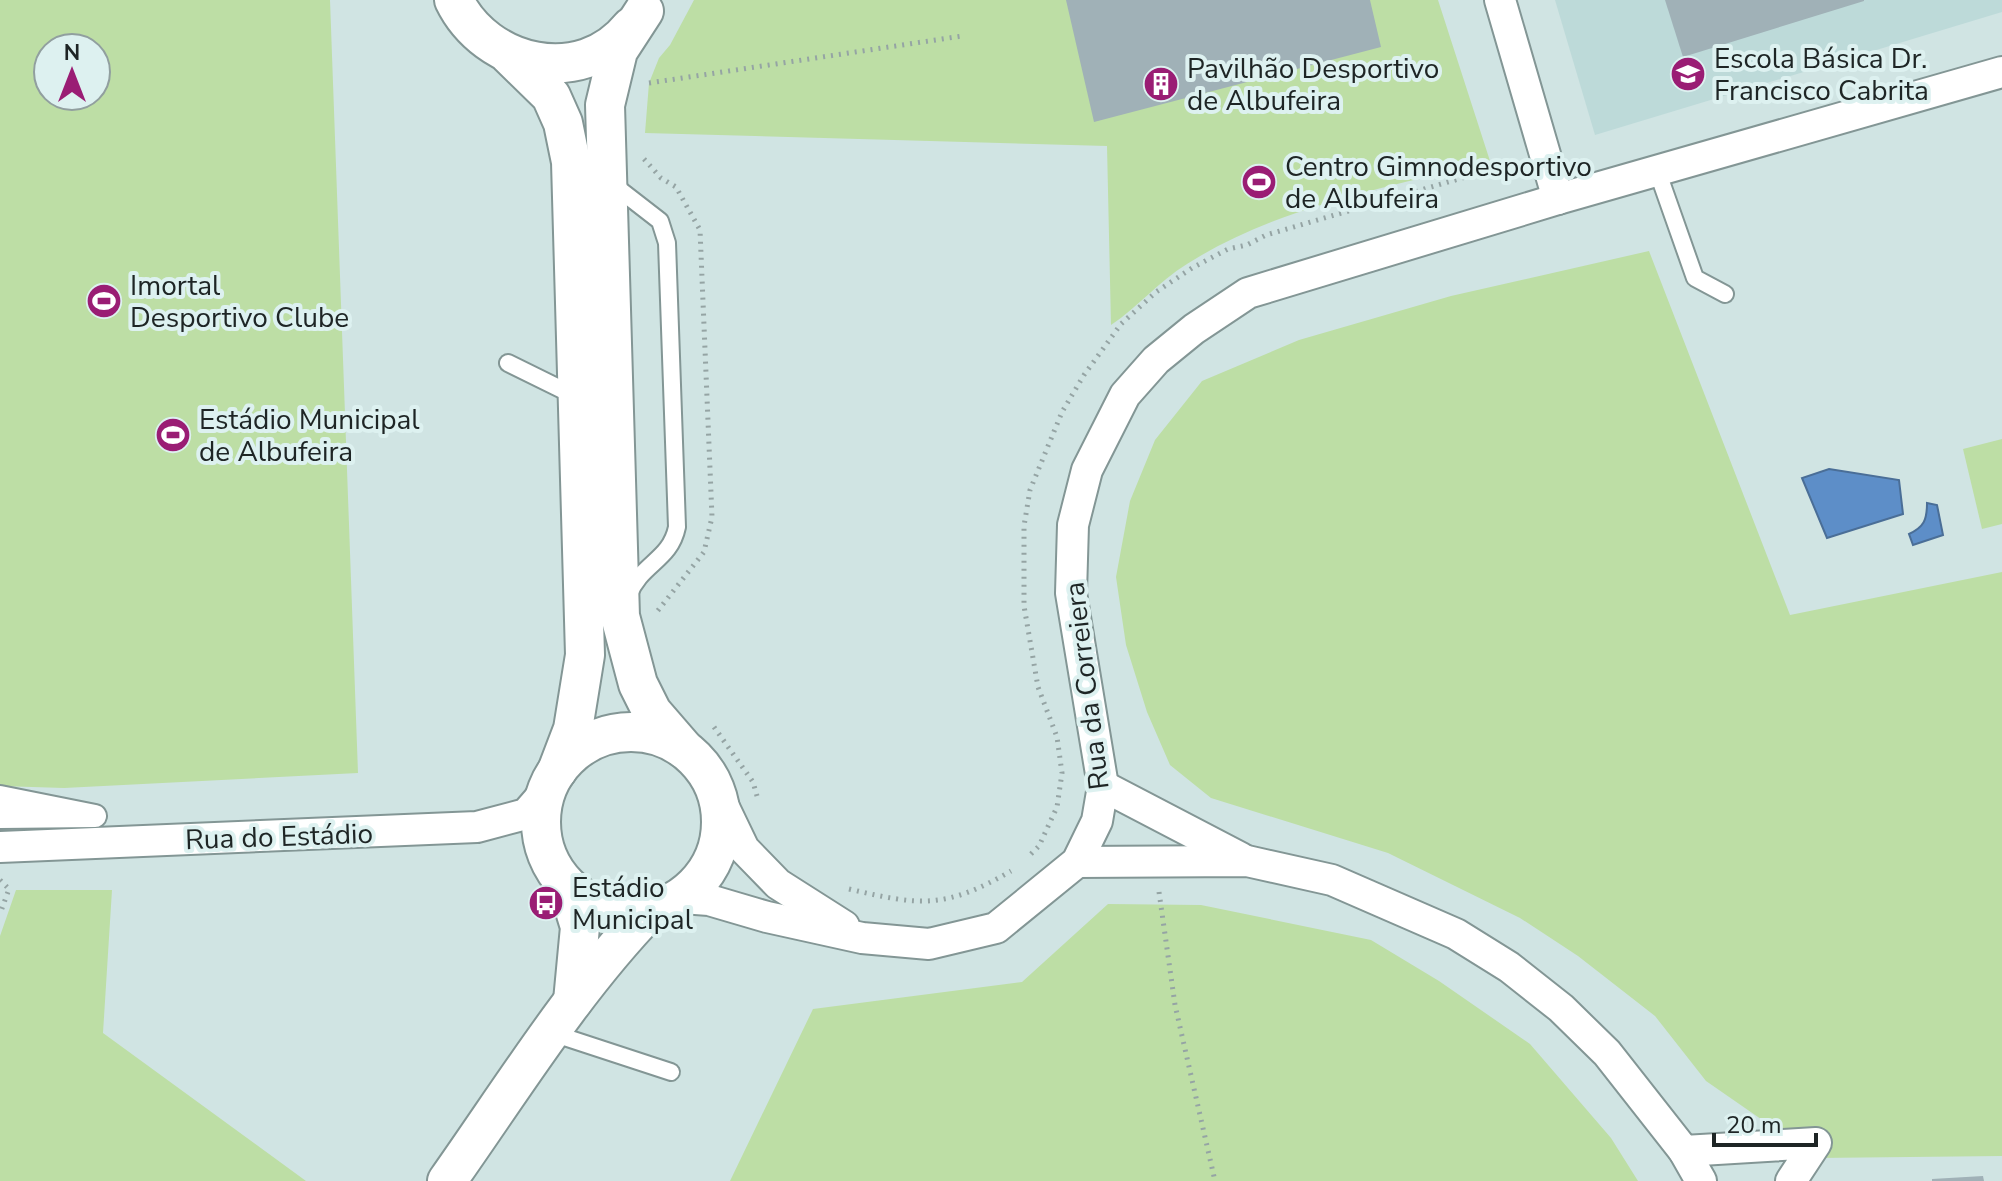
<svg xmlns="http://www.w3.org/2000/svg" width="2002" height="1181" font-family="'Nunito Sans',sans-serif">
<rect width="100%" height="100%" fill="#d0e4e3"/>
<path fill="#bddad9" d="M1555,0H2002V12L1595,135Z"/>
<g fill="#bddea5" fill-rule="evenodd">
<path d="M0,0H330L358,773L64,788L0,786ZM48,48H96V96H48Z"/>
<path d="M694,0H1438L1490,161C1388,188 1278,206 1187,264C1159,281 1138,307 1111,325L1107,146L645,133L649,83L659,58L670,45Z"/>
<path d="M1649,251L1790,615L2002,572V1156L1817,1158L1706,1081L1655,1016L1578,956L1520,918L1388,853L1211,798L1170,765L1147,712L1126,645L1116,577L1130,501L1155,440L1202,381L1299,340L1451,296Z"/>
<path d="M2002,439V524L1982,529L1963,449Z"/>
<path d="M16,890H112L103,1033L306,1181H0V936Z"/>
<path d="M1108,904L1201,905L1371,940L1439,981L1530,1044L1611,1138L1638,1181H730L813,1009L1022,982Z"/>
</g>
<g fill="#5d8ec8" stroke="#4a6e97" stroke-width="2">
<path d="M1829,469L1899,480L1903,514L1827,538L1802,478Z"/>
<path d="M1927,503L1937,505L1943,535L1913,545L1909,534C1924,527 1927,520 1927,503Z"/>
</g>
<g fill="#a0b1b7">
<path d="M1066,0H1370L1381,47L1094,122Z"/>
<path d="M1665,0H1864V1L1683,57Z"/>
<path d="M1983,1176L1984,1181H1932V1179Z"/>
</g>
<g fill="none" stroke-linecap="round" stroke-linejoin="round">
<defs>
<g id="service">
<path d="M1658,173L1695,278L1725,294"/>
<path d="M615,179L620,190L660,221L667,243L677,527C670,561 641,563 628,596"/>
<path d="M508,363L575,396"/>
<path d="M552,1033L671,1072"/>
</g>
<path id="pedestrian" d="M0,797L95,816L0,817"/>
<g id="minor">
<path d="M1500,0L1558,199"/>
<path d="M1103,786L1241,858"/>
<path d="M719,797L744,849L778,884L844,926"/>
<path d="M0,847L477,827L526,814L546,791"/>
<path d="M1077,862L1247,861L1332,880L1456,934L1509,967L1561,1008L1607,1053L1684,1151L1701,1181"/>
<path d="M682,898L709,900L767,917L862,938L929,944L996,928L1077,862L1097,821L1103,786L1071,593L1073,525L1087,470L1125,395L1156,360L1194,329L1248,293L1558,199L2002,72"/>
<path d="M1684,1151L1816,1143L1791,1181"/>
</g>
<g id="tertiary">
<path d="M454,0C486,66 581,89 631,27"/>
<path d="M644,11L618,51L605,105L620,616L638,684L652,712L684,749"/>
<path d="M509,55L551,96L563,123L571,162L585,655L573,729L557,771"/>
<circle cx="631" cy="822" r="90"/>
<path d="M568,888L580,927L573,1001"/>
<path d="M447,1181C512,1089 572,991 650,910"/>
</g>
</defs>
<use href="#service" stroke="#839695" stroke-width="20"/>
<use href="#pedestrian" stroke="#839695" stroke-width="26"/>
<use href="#minor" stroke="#839695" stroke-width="34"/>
<use href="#tertiary" stroke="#839695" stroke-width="42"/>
<g stroke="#95a4a4" stroke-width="5" stroke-dasharray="2 6" stroke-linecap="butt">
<path d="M649,83L962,36"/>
<path d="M644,159L661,178L676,187L700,230L712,517L704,552L656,613"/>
<path d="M714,727L753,782L757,796"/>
<path d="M1031,854L1039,846L1057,807L1062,773L1057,737L1038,687L1024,606V526L1030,490L1062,412L1084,375L1121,324L1156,292L1192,268L1228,249L1247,245L1266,235L1493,169"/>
<path d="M0,880L9,889L0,914"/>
<path d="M849,889C921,906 945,909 1011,871"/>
<path d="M1159,892L1175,1005L1215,1181"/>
</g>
<use href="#service" stroke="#fff" stroke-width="16"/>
<use href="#pedestrian" stroke="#fff" stroke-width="22"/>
<use href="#minor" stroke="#fff" stroke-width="30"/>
<use href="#tertiary" stroke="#fff" stroke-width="38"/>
</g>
<defs>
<symbol id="school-disc" viewBox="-11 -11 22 22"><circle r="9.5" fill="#9a1d74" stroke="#ddf1f0"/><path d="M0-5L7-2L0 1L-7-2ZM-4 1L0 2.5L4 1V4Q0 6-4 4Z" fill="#fff"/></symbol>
<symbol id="building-disc" viewBox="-11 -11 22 22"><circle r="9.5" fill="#9a1d74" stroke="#ddf1f0"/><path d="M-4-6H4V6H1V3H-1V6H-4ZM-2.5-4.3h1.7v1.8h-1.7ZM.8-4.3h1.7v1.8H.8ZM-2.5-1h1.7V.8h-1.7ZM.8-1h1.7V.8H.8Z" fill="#fff"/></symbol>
<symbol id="stadium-disc" viewBox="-11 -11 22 22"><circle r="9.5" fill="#9a1d74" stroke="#ddf1f0"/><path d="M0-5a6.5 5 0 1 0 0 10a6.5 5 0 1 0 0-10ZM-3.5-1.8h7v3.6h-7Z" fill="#fff"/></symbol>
<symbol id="bus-disc" viewBox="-11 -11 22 22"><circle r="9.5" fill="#9a1d74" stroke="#ddf1f0"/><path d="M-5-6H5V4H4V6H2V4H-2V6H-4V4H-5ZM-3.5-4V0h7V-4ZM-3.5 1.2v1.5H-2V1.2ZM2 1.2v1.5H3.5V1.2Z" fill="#fff"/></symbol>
</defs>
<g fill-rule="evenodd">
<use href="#school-disc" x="1668" y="54" width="40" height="40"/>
<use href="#building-disc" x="1141" y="64" width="40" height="40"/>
<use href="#stadium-disc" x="1239" y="162" width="40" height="40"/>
<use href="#stadium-disc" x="84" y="281" width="40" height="40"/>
<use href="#stadium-disc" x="153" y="415" width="40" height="40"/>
<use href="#bus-disc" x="526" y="883" width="40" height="40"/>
</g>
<g text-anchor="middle" stroke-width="8" stroke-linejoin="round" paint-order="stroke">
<g font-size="28" fill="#1e2525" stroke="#ddf1f0" text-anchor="start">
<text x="1714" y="68">Escola Básica Dr.<tspan x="1714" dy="32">Francisco Cabrita</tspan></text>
<text x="1187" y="78">Pavilhão Desportivo<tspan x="1187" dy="32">de Albufeira</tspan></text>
<text x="1285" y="176">Centro Gimnodesportivo<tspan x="1285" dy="32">de Albufeira</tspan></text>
<text x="130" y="295">Imortal<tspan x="130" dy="32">Desportivo Clube</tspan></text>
<text x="199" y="429">Estádio Municipal<tspan x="199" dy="32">de Albufeira</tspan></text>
<text x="572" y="897">Estádio<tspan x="572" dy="32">Municipal</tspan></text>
</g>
<g font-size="28" fill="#1e2525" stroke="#ddf1f0">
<text transform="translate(1086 686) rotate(-97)" y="10">Rua da Correiera</text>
<text transform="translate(279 836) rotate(-2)" y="10">Rua do Estádio</text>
</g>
</g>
<g transform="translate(72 72)"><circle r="38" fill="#ddf1f0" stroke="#919f9f" stroke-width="2"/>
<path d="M0-6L14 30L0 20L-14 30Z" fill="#9a1d74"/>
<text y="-12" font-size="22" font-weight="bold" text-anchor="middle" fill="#1e2525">N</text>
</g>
<path d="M1714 1133v12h102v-12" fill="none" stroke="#1e2525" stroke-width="4"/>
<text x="1726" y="1133" font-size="24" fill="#1e2525" stroke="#ddf1f0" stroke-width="6" paint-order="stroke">20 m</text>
</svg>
